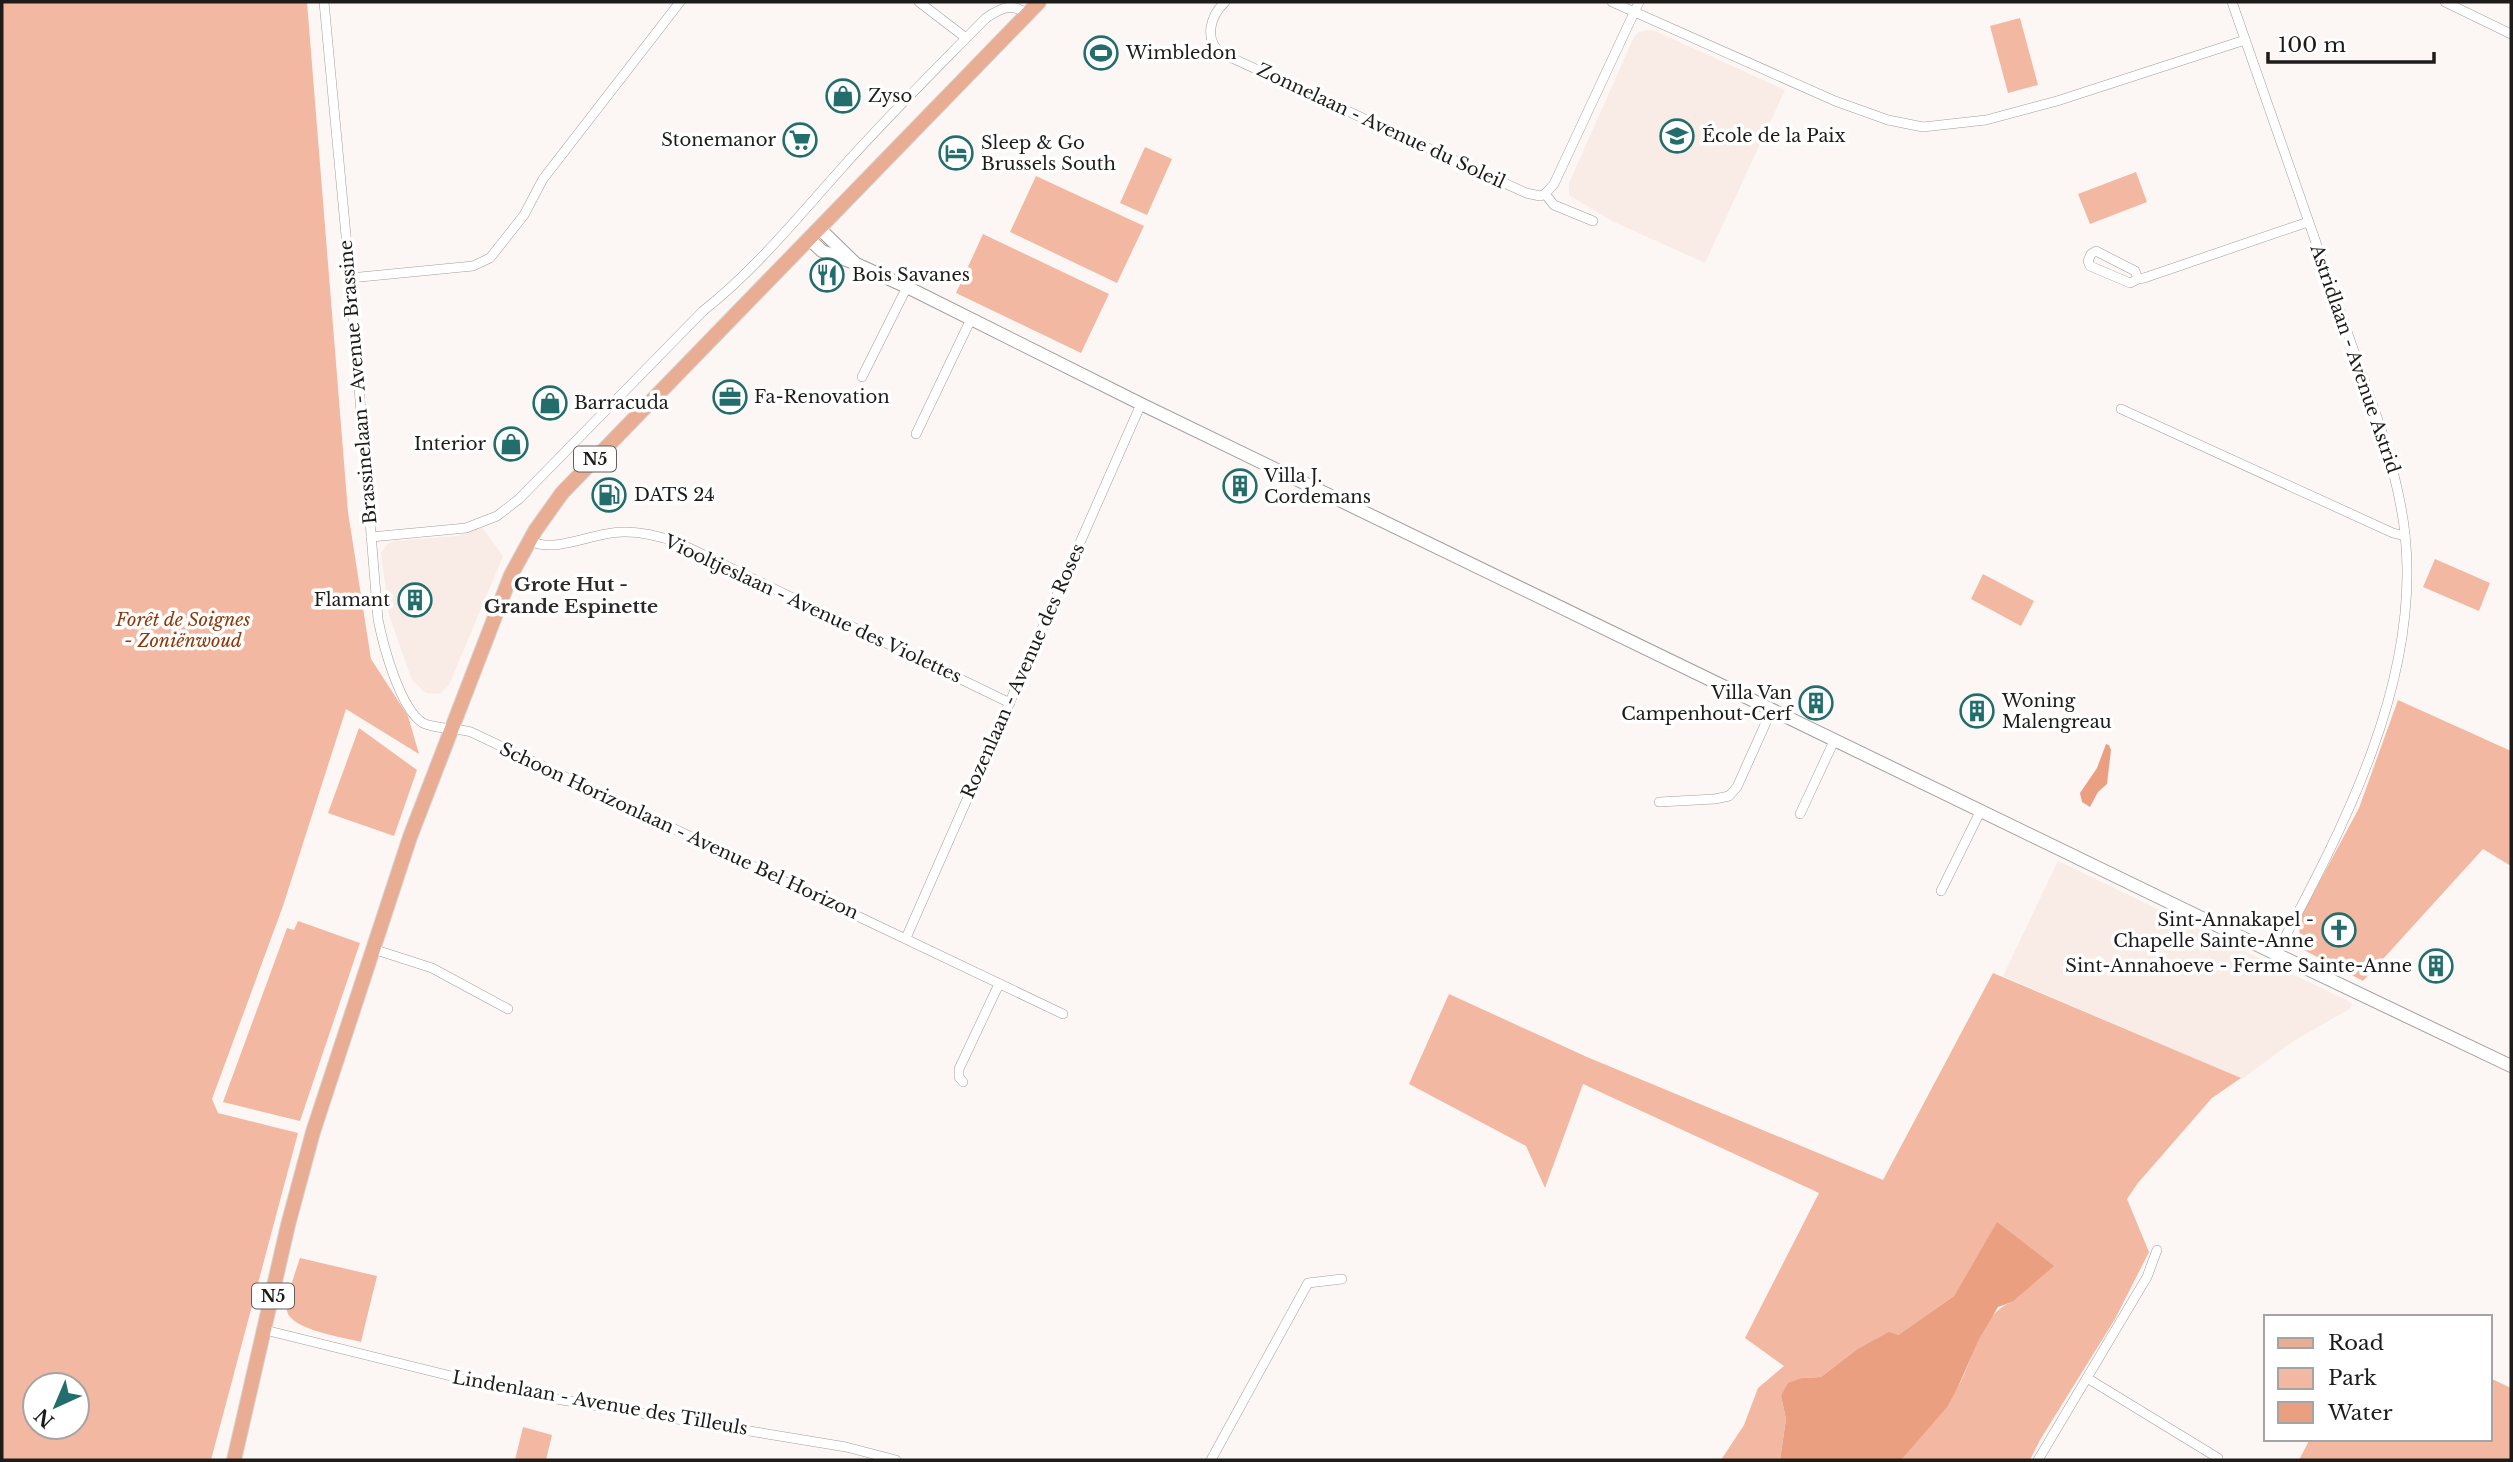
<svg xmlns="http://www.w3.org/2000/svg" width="2513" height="1462" font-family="'Libre Baskerville',serif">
<rect width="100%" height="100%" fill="#fcf7f5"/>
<g fill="#f9ebe6">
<path d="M1647,30L1655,31L1785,90L1705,263L1612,221L1569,195V183L1634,37L1639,32Z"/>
<path d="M482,527L503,556L449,685L440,694L426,693L412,680L389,615L381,553L387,545L393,541L458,536Z"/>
<path d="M2058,861L2348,1001L2352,1004L2351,1008L2292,1042L2242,1079L2003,976Z"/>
</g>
<g fill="#f3b8a1" fill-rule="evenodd">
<path d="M2,2H307L348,512L371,659L408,716L419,754L346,709L283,906L212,1099L218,1113L298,1133L211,1460H2ZM35,1385H77V1427H35Z"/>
<path d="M2020,18L2038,85L2008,93L1990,26Z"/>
<path d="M1145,147L1172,159L1147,215L1120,203Z"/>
<path d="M2136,172L2147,202L2090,224L2078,194Z"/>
<path d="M1036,176L1144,226L1117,283L1010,232Z"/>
<path d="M983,234L1109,294L1081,353L956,293Z"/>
<path d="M2435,559L2490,583L2479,611L2423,587Z"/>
<path d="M1983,574L2034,601L2021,626L1971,599Z"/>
<path d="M2398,700L2511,751V866L2483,849L2363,981L2302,949L2298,922L2359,808Z"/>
<path d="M359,728L417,770L394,836L328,813Z"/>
<path d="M298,921L360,943L300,1121L223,1102L287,928L294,930Z"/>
<path d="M1993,973L2241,1078L2212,1098L2138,1183L2127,1199L2149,1252L2115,1319L2040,1440L2030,1460H1901C1918,1437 1944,1411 1958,1387C1974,1359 1979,1314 2012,1302L1997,1223L1954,1296L1898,1335L1856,1350L1821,1377L1802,1378L1781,1396L1786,1419L1780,1460H1721L1744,1425L1758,1388L1784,1366L1745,1338L1819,1193L1583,1084L1545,1188L1526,1146L1409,1084L1449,994L1587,1057L1883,1180Z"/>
<path d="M300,1258L377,1276L361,1342C343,1337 291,1330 287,1311C285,1300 296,1270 300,1258Z"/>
<path d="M2490,1378L2511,1388V1460H2299L2310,1439H2490Z"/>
<path d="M523,1427L552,1435L546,1460H515Z"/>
</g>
<g fill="#ea9f80">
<path d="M2106,744L2109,745L2111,750L2107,784L2098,792L2090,807L2082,802L2080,793L2097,768Z"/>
<path d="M1997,1222L2054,1266L2012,1302L1998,1307L1979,1339L1958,1387L1947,1407L1901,1460H1780L1786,1419L1781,1396L1788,1383L1802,1378L1821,1377L1856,1350L1889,1332L1898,1335L1954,1296Z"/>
</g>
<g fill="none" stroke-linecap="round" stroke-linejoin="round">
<defs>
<g id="street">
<path d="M324,2L350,278L378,619C383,645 400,709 423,723C434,729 458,728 471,732L1063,1014"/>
<path d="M919,2L966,38"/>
<path d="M1225,2C1211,15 1203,39 1221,53L1526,193L1540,196L1545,194L1554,205L1593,221"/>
<path d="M1612,2L1835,101L1888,120L1923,127L1986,120L2057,101L2245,40"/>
<path d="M2232,2L2380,426C2391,461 2401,497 2405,534C2421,681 2343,829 2276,954"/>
<path d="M2445,2L2511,34"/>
<path d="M1545,194L1554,184L1639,2"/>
<path d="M350,278L473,266L490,258L524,215L543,179L680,2"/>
<path d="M2138,279L2130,283L2090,266L2088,261L2091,254L2096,251L2135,271L2138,279L2144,278L2308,222"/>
<path d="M862,377L907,287"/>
<path d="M2121,409L2393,533L2405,536"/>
<path d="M916,434L971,319"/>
<path d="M371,537L466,528L497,516L519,499L703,311C756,269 797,218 841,169C887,117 937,68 986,18C1001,8 1012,2 1027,14"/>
<path d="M530,541C557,554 593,532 622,532C641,531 659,536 677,542L1010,703"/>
<path d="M1659,802L1715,799L1729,796L1737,787L1772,709"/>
<path d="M1800,814L1835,739"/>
<path d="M1941,891L1981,810"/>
<path d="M906,938L1141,404"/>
<path d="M373,949L432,968L508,1009"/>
<path d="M963,1082L959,1077V1069L999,984"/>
<path d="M265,1330L520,1393L846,1447L896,1460"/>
<path d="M2087,1378L2218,1458"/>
<path d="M1211,1460L1308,1283L1342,1279"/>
<path d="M2038,1460L2147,1277L2157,1250"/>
</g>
<g id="secondary">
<path d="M819,228L854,262"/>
<path d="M809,239L822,251L854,263L907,287L1141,404L2276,954L2511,1066"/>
</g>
<path id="primary" d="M234,1460L288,1225L313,1132L410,837L511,575L535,531L562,493L1039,2"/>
</defs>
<use href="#street" stroke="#a29e9c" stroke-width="10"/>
<use href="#secondary" stroke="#a29e9c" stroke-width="14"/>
<use href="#primary" stroke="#d6d6d6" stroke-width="16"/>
<use href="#street" stroke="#fff" stroke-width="9"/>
<use href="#secondary" stroke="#fff" stroke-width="12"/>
<use href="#primary" stroke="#e9ad94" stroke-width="14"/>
</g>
<defs>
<symbol id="stadium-ring" viewBox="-11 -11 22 22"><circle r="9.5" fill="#fff" stroke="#236e6c" stroke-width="1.5"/><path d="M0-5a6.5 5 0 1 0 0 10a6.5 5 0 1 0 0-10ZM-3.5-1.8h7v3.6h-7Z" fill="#236e6c"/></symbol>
<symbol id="shop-ring" viewBox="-11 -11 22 22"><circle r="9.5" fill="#fff" stroke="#236e6c" stroke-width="1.5"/><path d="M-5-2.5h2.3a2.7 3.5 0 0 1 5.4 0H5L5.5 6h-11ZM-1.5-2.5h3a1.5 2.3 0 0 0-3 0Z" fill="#236e6c"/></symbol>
<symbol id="school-ring" viewBox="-11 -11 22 22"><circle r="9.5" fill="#fff" stroke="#236e6c" stroke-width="1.5"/><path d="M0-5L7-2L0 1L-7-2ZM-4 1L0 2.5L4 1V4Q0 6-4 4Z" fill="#236e6c"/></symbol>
<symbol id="supermarket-ring" viewBox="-11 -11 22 22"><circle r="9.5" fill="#fff" stroke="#236e6c" stroke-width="1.5"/><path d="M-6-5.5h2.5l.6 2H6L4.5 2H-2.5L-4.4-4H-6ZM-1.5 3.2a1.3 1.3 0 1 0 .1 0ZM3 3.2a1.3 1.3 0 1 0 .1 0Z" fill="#236e6c"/></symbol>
<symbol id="hotel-ring" viewBox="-11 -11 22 22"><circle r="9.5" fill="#fff" stroke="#236e6c" stroke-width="1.5"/><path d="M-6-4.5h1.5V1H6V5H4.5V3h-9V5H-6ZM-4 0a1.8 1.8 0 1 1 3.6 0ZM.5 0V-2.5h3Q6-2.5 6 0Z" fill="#236e6c"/></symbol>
<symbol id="restaurant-ring" viewBox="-11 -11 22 22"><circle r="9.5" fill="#fff" stroke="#236e6c" stroke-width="1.5"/><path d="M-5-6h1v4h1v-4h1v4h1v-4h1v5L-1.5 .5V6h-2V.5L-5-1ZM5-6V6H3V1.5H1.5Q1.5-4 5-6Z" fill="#236e6c"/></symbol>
<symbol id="office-ring" viewBox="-11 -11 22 22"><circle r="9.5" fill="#fff" stroke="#236e6c" stroke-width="1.5"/><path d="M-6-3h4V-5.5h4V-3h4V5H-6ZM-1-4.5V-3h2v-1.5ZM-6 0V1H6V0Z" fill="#236e6c"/></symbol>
<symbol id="building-ring" viewBox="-11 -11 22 22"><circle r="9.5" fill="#fff" stroke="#236e6c" stroke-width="1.5"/><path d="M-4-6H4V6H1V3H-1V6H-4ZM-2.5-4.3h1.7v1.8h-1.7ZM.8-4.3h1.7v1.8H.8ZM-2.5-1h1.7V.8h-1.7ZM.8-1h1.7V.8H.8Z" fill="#236e6c"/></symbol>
<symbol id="fuel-ring" viewBox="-11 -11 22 22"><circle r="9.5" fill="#fff" stroke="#236e6c" stroke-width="1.5"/><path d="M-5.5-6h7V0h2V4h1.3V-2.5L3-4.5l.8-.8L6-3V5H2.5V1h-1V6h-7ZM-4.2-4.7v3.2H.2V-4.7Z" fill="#236e6c"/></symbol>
<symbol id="church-ring" viewBox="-11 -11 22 22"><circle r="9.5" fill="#fff" stroke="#236e6c" stroke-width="1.5"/><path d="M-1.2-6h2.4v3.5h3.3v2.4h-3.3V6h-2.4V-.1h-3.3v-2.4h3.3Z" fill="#236e6c"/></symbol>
</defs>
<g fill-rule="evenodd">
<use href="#stadium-ring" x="1082" y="34" width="38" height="38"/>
<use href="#shop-ring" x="824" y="77" width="38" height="38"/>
<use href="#school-ring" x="1658" y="117" width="38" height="38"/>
<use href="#supermarket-ring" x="781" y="121" width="38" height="38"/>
<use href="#hotel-ring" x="937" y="134" width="38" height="38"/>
<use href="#restaurant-ring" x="808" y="256" width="38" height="38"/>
<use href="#office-ring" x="711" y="378" width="38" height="38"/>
<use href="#shop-ring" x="531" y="384" width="38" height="38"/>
<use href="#shop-ring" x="492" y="425" width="38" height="38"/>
<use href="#building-ring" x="1221" y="467" width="38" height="38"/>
<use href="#fuel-ring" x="590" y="476" width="38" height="38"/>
<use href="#building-ring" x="396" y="581" width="38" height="38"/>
<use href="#building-ring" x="1797" y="684" width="38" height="38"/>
<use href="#building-ring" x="1958" y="692" width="38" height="38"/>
<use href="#church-ring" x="2320" y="911" width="38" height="38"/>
<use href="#building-ring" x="2417" y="947" width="38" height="38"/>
</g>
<g text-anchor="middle" stroke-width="7" stroke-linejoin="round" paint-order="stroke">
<g fill="#fff" stroke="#61605f" stroke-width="2">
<rect x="574" y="446.5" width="42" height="25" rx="5"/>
<rect x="252" y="1283.5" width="42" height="25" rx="5"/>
</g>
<g font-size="16" font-weight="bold" fill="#1d1c1b">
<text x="595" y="465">N5</text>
<text x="273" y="1302">N5</text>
</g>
<g font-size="18" fill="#1d1c1b" stroke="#fff" text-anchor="start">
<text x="1126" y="59">Wimbledon</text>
<text x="868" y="102">Zyso</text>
<text x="1702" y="142">École de la Paix</text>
<text x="776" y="146" text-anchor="end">Stonemanor</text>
<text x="981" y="149">Sleep &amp; Go<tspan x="981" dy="21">Brussels South</tspan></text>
<text x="852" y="281">Bois Savanes</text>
<text x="754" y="403">Fa-Renovation</text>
<text x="574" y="409">Barracuda</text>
<text x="486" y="450" text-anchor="end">Interior</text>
<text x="1264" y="482">Villa J.<tspan x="1264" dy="21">Cordemans</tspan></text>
<text x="634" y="501">DATS 24</text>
<text x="390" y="606" text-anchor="end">Flamant</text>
<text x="1792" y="699" text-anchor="end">Villa Van<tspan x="1792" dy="21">Campenhout-Cerf</tspan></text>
<text x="2002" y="707">Woning<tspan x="2002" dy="21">Malengreau</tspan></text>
<text x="2314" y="926" text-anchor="end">Sint-Annakapel -<tspan x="2314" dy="21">Chapelle Sainte-Anne</tspan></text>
<text x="2412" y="972" text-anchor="end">Sint-Annahoeve - Ferme Sainte-Anne</text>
</g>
<g font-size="18" fill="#1d1c1b" stroke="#fff">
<text transform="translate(1381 126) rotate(25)" y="6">Zonnelaan - Avenue du Soleil</text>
<text transform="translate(2355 359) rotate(71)" y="6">Astridlaan - Avenue Astrid</text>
<text transform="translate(358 382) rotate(-95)" y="6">Brassinelaan - Avenue Brassine</text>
<text transform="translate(813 609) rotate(25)" y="6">Viooltjeslaan - Avenue des Violettes</text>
<text transform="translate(1023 671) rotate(-66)" y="6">Rozenlaan - Avenue des Roses</text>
<text transform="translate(679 831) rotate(25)" y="6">Schoon Horizonlaan - Avenue Bel Horizon</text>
<text transform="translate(600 1403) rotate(10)" y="6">Lindenlaan - Avenue des Tilleuls</text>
</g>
<g font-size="18" font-style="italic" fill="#903809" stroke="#fff">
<text x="183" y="626">Forêt de Soignes<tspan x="183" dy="21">- Zoniënwoud</tspan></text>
</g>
<g font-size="19" font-weight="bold" fill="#2d2928" stroke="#fff">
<text x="571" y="591">Grote Hut -<tspan x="571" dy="22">Grande Espinette</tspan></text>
</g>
</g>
<rect width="2513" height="1462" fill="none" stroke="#1d1c1b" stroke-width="7"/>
<rect x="2264" y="1315" width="228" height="126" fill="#ffffff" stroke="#a5a4a4" stroke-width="2"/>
<rect x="2278" y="1338" width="35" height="10" fill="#e9ad94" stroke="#a5a4a4" stroke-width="2"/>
<text x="2328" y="1350" font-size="21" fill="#1d1c1b">Road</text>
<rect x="2278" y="1368" width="35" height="21" fill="#f3b8a1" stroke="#a5a4a4" stroke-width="2"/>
<text x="2328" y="1385" font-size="21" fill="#1d1c1b">Park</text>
<rect x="2278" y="1402" width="35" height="21" fill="#ea9f80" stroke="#a5a4a4" stroke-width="2"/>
<text x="2328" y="1420" font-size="21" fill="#1d1c1b">Water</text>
<g transform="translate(56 1406) rotate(224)"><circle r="33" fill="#ffffff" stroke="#a5a4a4" stroke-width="2"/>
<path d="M0-5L12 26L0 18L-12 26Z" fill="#236e6c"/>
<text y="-10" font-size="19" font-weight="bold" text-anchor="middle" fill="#1d1c1b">N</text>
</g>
<path d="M2268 52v10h166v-10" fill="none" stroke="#1d1c1b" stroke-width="3.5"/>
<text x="2278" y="52" font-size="21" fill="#1d1c1b" stroke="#ffffff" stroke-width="5" paint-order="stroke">100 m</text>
</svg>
